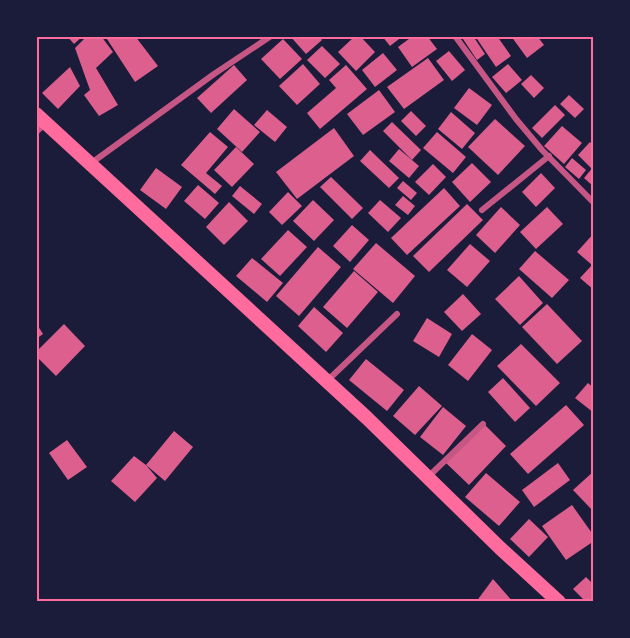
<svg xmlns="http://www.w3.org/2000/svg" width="630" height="638" font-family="Literata,serif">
<rect width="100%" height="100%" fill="#1b1b3a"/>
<g fill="#dd5f8e">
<path d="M67,36H83L74,44Z"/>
<path d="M87,36H101L113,52L96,68L118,105L99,116L84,95L90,90L75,48Z"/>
<path d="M105,36H135L158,66L135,82Z"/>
<path d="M290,36H319L322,40L306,54Z"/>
<path d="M355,36H360L375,52L356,71L338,52Z"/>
<path d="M382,36H403L390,46Z"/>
<path d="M413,36H427L437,49L412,67L398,47Z"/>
<path d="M461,36H473L485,54L477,60Z"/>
<path d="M475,36H497L511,56L496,67Z"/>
<path d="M511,36H537L544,45L527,58Z"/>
<path d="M283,39L302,59L280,79L261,59Z"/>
<path d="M322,46L340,64L325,78L307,60Z"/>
<path d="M449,51L465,70L452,81L436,61Z"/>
<path d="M383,53L397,70L375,87L362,70Z"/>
<path d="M428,58L444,80L404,109L387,87Z"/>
<path d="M303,64L320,84L297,105L279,86Z"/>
<path d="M508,64L522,80L506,93L492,77Z"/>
<path d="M234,65L247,80L211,113L197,98Z"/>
<path d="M346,65L367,89L320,129L307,113L336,88L329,80Z"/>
<path d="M70,67L80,86L58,109L42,93Z"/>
<path d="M531,75L544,88L534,98L521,84Z"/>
<path d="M469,88L492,105L477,125L454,108Z"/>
<path d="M379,90L395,112L363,135L347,114Z"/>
<path d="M569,95L584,109L575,118L560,104Z"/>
<path d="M555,105L565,115L542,138L532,128Z"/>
<path d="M234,109L260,132L242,152L217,129Z"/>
<path d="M267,110L287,127L275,142L254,125Z"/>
<path d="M411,111L426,126L416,136L401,121Z"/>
<path d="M451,112L475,133L462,149L438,129Z"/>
<path d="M495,119L525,146L498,175L468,147Z"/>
<path d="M392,122L421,150L412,160L383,131Z"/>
<path d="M562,126L582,143L564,164L544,146Z"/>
<path d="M334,128L354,156L297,199L276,172Z"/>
<path d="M210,132L228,147L206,173L222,186L215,194L181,165Z"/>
<path d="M437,132L466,157L453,173L423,148Z"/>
<path d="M590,142L594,146V165L591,168L578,155Z"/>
<path d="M236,147L254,164L232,187L214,170Z"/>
<path d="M399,149L419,166L409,178L389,161Z"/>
<path d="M370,150L399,178L389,188L360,161Z"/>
<path d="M572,158L586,170L579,179L565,167Z"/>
<path d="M472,163L491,182L470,202L452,182Z"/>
<path d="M433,164L446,177L429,195L415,182Z"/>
<path d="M594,166V187L584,178Z"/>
<path d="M156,168L182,187L166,209L140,190Z"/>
<path d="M541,173L555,188L536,207L522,192Z"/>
<path d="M331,177L363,208L352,219L320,187Z"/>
<path d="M403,181L417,193L411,200L397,188Z"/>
<path d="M198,185L219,203L205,219L184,201Z"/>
<path d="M240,186L262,204L254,214L232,196Z"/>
<path d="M444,188L460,206L407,255L391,238Z"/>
<path d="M288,192L302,206L282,225L269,212Z"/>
<path d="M403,196L415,206L408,215L395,205Z"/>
<path d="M313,200L334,220L314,241L293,221Z"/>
<path d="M380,200L401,218L388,232L368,213Z"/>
<path d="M229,202L248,221L224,245L206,227Z"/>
<path d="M467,204L483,220L429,272L413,256Z"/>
<path d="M501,207L520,225L495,253L476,235Z"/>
<path d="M547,207L563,224L536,249L520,232Z"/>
<path d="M352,225L369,240L350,262L333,246Z"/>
<path d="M288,230L307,247L280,276L261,259Z"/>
<path d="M594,233V290L580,278L592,265L577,252Z"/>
<path d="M376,243L415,276L393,303L353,269Z"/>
<path d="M470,244L490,261L467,287L447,270Z"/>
<path d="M318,247L341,267L299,316L276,296Z"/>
<path d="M535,251L569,280L552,298L519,269Z"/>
<path d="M252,258L283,283L267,302L236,276Z"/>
<path d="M354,271L378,292L347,328L323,307Z"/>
<path d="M519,276L543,303L520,325L495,299Z"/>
<path d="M463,294L481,314L462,331L444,312Z"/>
<path d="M547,304L582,341L557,364L522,327Z"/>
<path d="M314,307L343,333L326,352L298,326Z"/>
<path d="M427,318L452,334L439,357L413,341Z"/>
<path d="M36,323L43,334L36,339Z"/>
<path d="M64,324L85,346L56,376L36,356V352Z"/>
<path d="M472,334L492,350L468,381L448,365Z"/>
<path d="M521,344L560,383L536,406L497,366Z"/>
<path d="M366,359L404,390L387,411L349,380Z"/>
<path d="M503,378L530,408L515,422L488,392Z"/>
<path d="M588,383L594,388V413L575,398Z"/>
<path d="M419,386L442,406L415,435L393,416Z"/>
<path d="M566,405L584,425L528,474L510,454Z"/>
<path d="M443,407L466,426L443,455L420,437Z"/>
<path d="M484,424L506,446L469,485L446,463Z"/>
<path d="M174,431L193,447L165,481L146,465Z"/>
<path d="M67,440L87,467L68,480L49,453Z"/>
<path d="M134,456L146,465L157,478L135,502L111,481Z"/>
<path d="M558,463L570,480L534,507L522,490Z"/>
<path d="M594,471V510L593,511L573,490Z"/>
<path d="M486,473L520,502L499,526L465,497Z"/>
<path d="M572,505L594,536V541L566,560L542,526Z"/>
<path d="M529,519L548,537L529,557L510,539Z"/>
<path d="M586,577L594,585V602H586L573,589Z"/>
<path d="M493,579L513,602H476Z"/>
</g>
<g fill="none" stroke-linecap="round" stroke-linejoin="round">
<g stroke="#c65784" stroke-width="6">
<path d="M455,36L516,119L542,150L594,203"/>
<path d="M36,132L45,124"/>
<path d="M90,164L214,74L271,36"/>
<path d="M482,210L549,156"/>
<path d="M328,380L397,314"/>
<path d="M428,477L483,424"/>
</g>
<path stroke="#ff6b9d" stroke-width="14" d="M36,114L367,418L500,548L559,602"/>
</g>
<rect width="630" height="638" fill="none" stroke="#1b1b3a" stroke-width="75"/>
<rect x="38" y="38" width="554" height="562" fill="none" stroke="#ff6b9d" stroke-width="2"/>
</svg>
